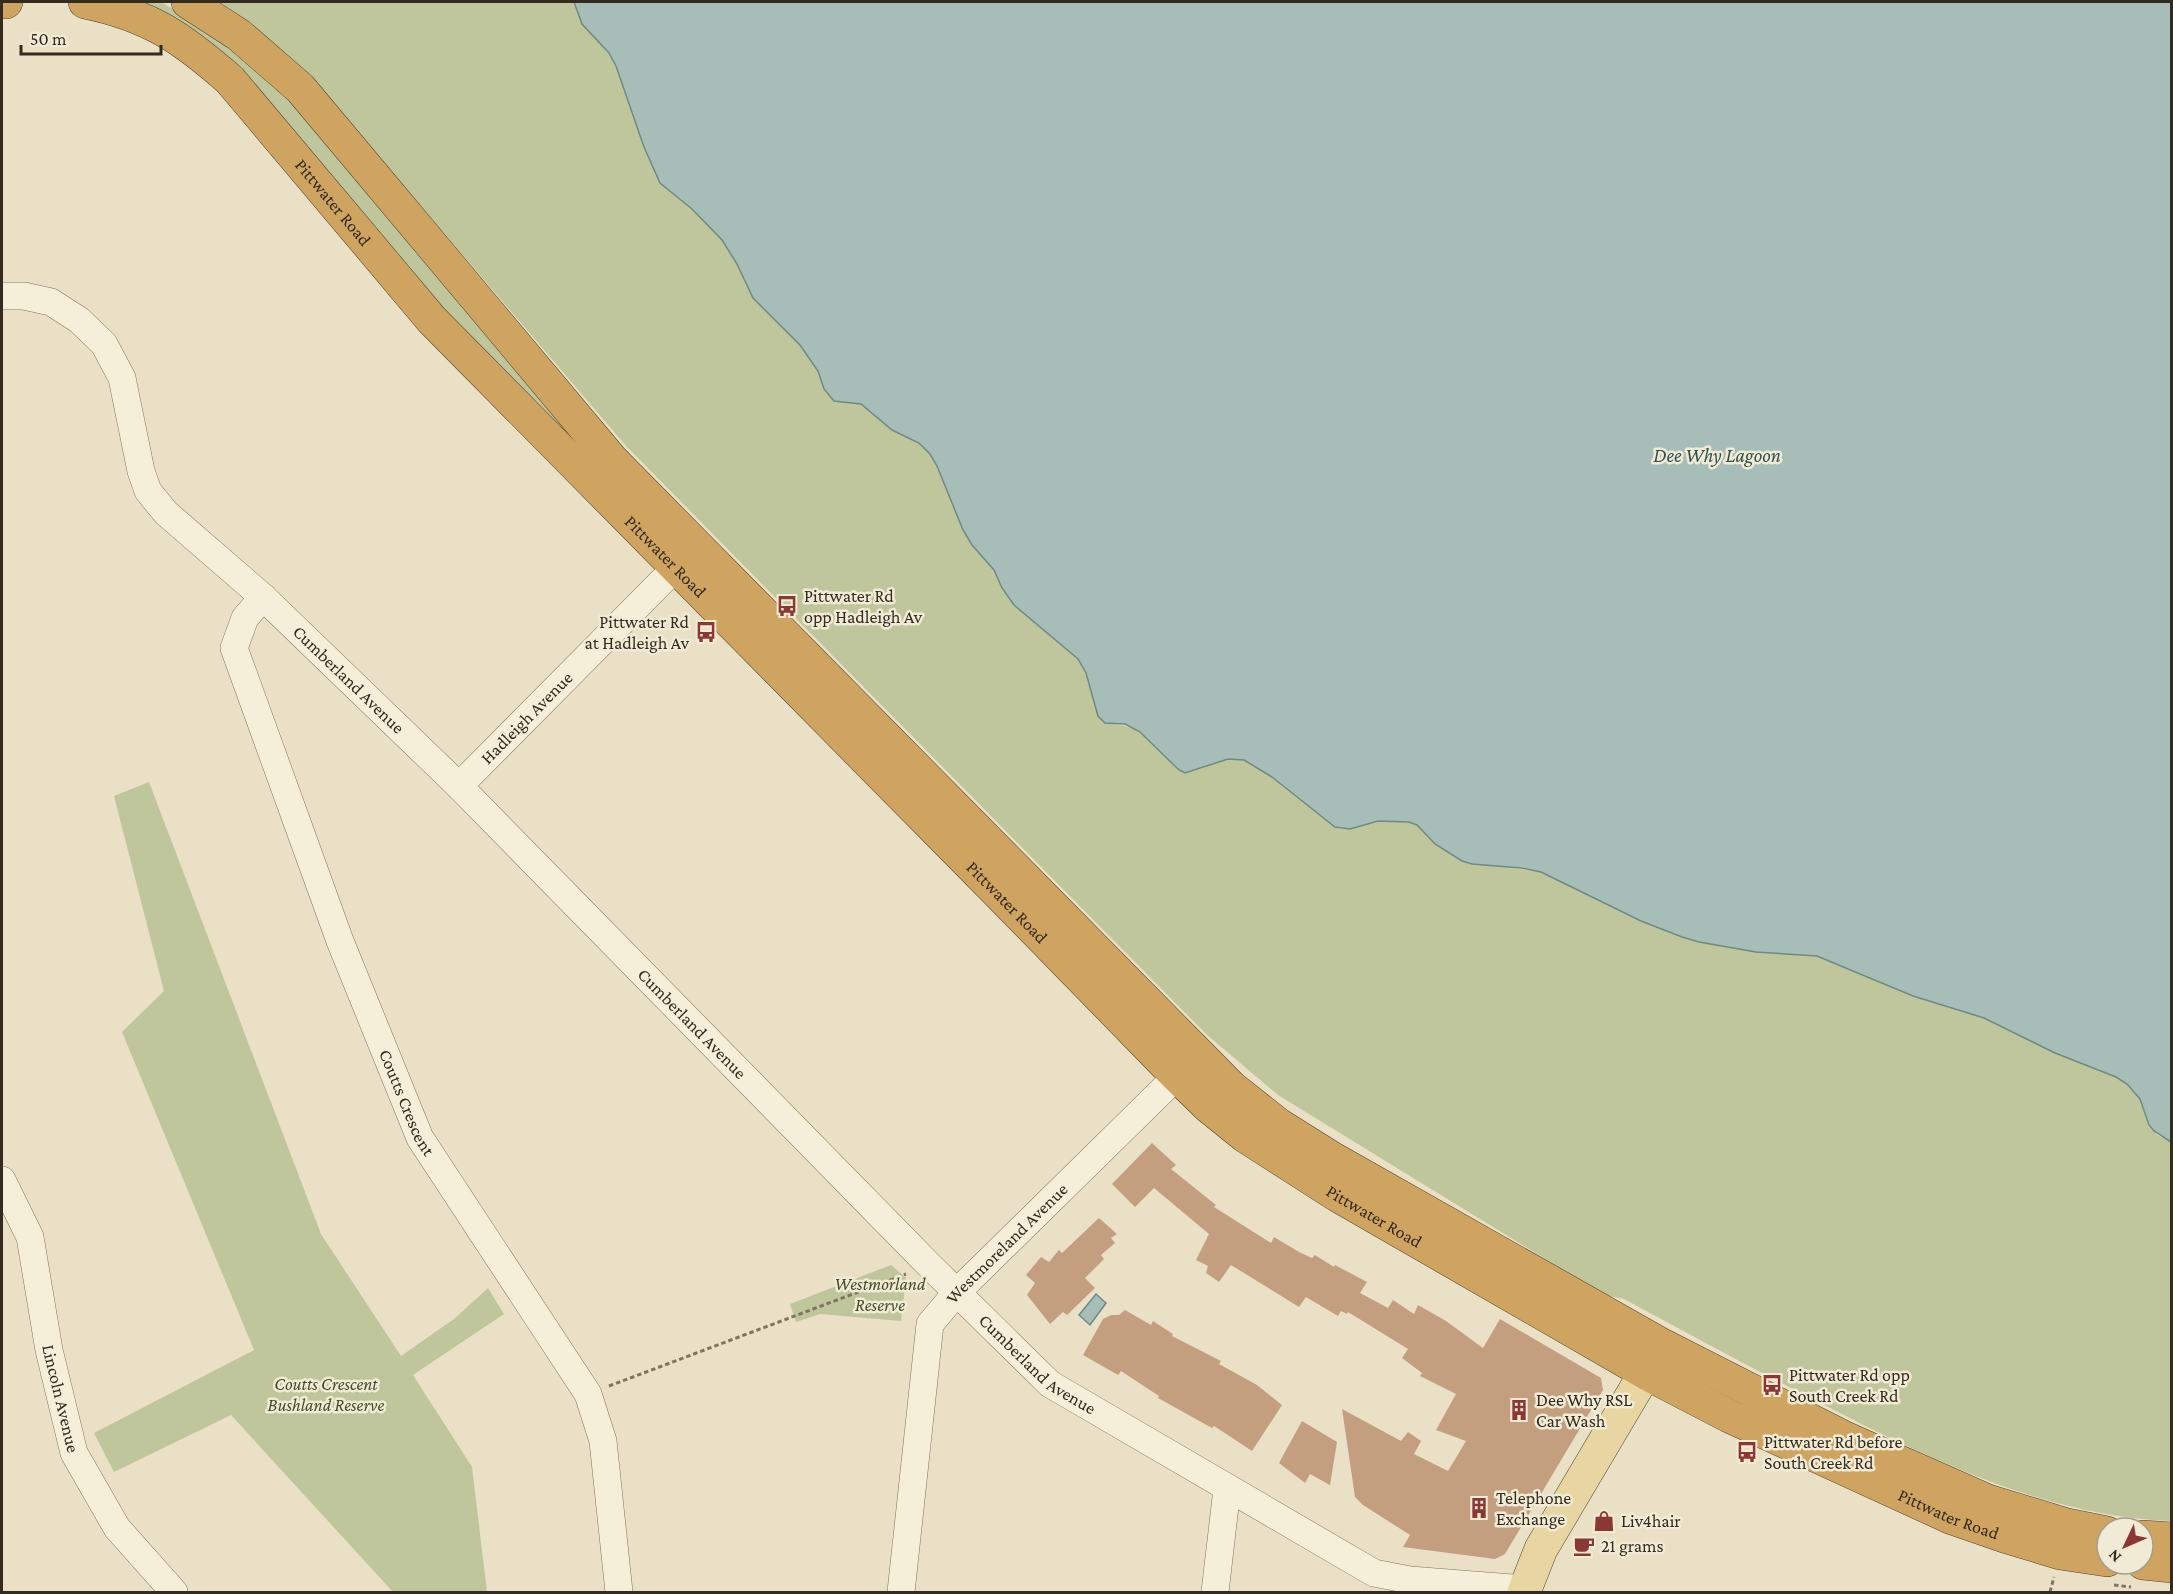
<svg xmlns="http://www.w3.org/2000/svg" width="2173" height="1594" font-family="'Crimson Pro',serif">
<rect width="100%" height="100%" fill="#e9e0c6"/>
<g fill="#bfc69b">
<path d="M140,2H161L204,27L279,88L328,141L629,502L466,338L221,52L176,18Z"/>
<path d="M220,2H574L582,24L609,53L616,66L644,147L660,183L692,209L722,240L737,264L753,298L800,345L818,371L824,389L834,401L861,404L892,430L919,443L930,454L937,466L963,530L972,545L994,570L1002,588L1014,605L1078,659L1112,724C1137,725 1149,740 1166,756C1169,760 1174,767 1179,770C1194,778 1219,756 1236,758C1258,761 1316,811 1335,827L1341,829L1378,821L1409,822L1417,825L1435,844L1462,861L1541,872L1641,921L1682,937L1699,942L1756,952L1817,956L1913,996L1984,1018L2055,1053L2116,1077L2127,1084L2140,1099L2149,1125L2157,1135L2171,1142V1521C2044,1516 1924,1457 1813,1399C1749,1367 1687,1333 1624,1299L1604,1295L1278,1095L1206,1034L626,446L310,76L249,21Z"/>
<path d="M149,782L321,1234L401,1356L454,1319L488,1288L504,1314L413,1375L472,1467L487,1592H393L231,1415L114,1472L94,1433L254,1350L122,1032L164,991L114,796Z"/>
<path d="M891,1265L906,1278L901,1321L820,1314L796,1322L790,1304Z"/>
</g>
<g fill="#a7bdb8" stroke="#6f8a85" stroke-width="1.5">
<path d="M574,2H2171V1142L2154,1131L2149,1125L2140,1099L2127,1084L2116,1077L2055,1053L1984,1018L1913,996L1817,956L1756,952L1699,942L1682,937L1641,921L1541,872L1521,868L1472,864L1462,861L1435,844L1417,825L1409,822L1378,821L1350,829L1335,827L1272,777L1244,760L1228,759L1185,773L1179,770L1140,732L1125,724L1105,723L1098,716L1086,673L1078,659L1014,605L1002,588L994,570L972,545L963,530L937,466L930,454L919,443L892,430L861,404L834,401L824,389L818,371L800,345L753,298L737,264L722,240L692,209L660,183L644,147L616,66L609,53L582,24Z"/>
<path d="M1096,1294L1106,1303L1090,1325L1079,1315Z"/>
</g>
<g fill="#c39f80">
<path d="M1152,1143L1176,1165L1171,1169L1216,1205L1214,1207L1271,1243L1274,1237L1299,1252L1312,1258L1315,1255L1334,1267L1335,1265L1367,1282L1360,1293L1388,1308L1393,1300L1414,1314L1418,1305L1446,1321L1483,1348L1500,1319L1601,1378L1603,1390L1505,1554L1495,1559L1403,1547L1410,1535L1363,1505L1355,1497L1342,1409L1401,1441L1408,1432L1421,1441L1414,1454L1448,1471L1466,1441L1436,1430L1456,1394L1420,1376L1422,1373L1402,1358L1408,1349L1348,1312L1347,1314L1341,1311L1338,1316L1306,1297L1299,1307L1231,1265L1219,1282L1206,1273L1208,1266L1196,1260L1209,1234L1154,1188L1135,1207L1112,1184Z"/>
<path d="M1099,1218L1117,1234L1111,1238L1115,1243L1101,1255L1104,1259L1085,1278L1095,1288L1067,1315L1063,1312L1050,1324L1027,1295L1035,1283L1026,1275L1041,1257L1049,1262L1059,1250L1062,1253Z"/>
<path d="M1125,1310L1151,1325L1153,1321L1173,1334L1172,1336L1221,1361L1219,1364L1257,1385L1282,1405L1252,1451L1214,1426L1212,1428L1158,1398L1159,1396L1121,1371L1118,1375L1083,1355L1103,1319L1111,1315H1119Z"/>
<path d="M1302,1421L1337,1442L1330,1485L1310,1474L1305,1483L1279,1463Z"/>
</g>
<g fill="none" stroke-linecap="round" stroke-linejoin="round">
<defs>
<g id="minor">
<path id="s1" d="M2,296H24L51,302L79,320L104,344L122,378L141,471L148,491L166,513L263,597L459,786L929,1265L1050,1384L1374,1573L1410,1580L1525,1589"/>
<path id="s2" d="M263,597L245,618L234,648L340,941L420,1138L588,1394L603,1441L619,1592"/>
<path id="s3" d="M459,786L691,552"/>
<path id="s4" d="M2,1180L30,1237L49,1350L74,1453L117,1528L174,1592"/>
<path id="s5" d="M901,1592L930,1324L957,1292L1177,1076"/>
<path d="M1215,1592L1227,1489"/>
</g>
<path id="major" d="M1524,1592L1541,1549L1660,1348"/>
<g id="highway">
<path d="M2,2H6"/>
<path id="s6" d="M85,2C149,15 181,37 230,80L432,320L1008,903L1177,1076L1209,1107L1245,1136L1337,1195L1646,1373L1729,1416L1952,1518L2004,1536L2060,1553L2107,1560"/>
<path d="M188,2L239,35L300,88L612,460L1231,1087L1279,1125L1330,1157L1662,1345L1843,1437L1988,1501L2067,1525L2107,1533"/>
<path d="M2143,1537L2172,1539"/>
<path d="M2143,1563L2172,1566"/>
</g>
</defs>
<use href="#minor" stroke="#82735e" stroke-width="28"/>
<use href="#major" stroke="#514232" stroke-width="34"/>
<use href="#highway" stroke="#514232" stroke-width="34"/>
<g stroke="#82735e" stroke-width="3" stroke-dasharray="4.5 3" stroke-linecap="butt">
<path d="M609,1386L906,1274"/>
<path d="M2114,1585L2131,1587"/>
<path d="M2050,1592L2054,1577"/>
</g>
<use href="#minor" stroke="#f5eed9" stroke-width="27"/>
<use href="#major" stroke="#e8d6a2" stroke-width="33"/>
<use href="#highway" stroke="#cfa461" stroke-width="33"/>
</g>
<defs>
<symbol id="bus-bare" viewBox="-9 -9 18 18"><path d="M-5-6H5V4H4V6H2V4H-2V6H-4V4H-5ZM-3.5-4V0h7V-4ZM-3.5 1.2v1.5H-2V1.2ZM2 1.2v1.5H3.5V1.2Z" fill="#8b3835" stroke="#f1ebd5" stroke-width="2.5" paint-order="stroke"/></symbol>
<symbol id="building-bare" viewBox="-9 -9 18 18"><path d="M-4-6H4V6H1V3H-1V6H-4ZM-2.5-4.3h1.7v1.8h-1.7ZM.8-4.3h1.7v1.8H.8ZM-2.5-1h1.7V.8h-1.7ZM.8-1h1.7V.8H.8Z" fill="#8b3835" stroke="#f1ebd5" stroke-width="2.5" paint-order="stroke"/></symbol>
<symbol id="shop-bare" viewBox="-9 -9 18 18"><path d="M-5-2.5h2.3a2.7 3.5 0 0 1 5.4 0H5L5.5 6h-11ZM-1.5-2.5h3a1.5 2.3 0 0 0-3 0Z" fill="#8b3835" stroke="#f1ebd5" stroke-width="2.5" paint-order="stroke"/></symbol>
<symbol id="cafe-bare" viewBox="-9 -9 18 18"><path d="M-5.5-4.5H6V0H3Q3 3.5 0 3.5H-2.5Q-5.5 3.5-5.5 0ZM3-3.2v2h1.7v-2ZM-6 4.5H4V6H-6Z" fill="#8b3835" stroke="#f1ebd5" stroke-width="2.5" paint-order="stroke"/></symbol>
</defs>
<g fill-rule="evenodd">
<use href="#bus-bare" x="772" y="591" width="30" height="30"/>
<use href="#bus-bare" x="691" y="617" width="30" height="30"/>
<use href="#bus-bare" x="1757" y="1370" width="30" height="30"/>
<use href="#building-bare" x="1504" y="1395" width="30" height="30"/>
<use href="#bus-bare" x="1732" y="1437" width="30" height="30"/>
<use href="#building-bare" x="1464" y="1493" width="30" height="30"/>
<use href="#shop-bare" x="1589" y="1506" width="30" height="30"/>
<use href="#cafe-bare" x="1569" y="1531" width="30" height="30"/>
</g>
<g text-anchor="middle" stroke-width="5" stroke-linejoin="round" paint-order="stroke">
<g font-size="18" fill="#342b20" stroke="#f1ebd5">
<text dy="6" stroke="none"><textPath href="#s6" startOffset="327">Pittwater Road</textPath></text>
<text dy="6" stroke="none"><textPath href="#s6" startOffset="813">Pittwater Road</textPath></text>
<text dy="6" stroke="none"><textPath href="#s1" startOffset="548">Cumberland Avenue</textPath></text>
<text dy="6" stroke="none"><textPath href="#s3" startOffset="96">Hadleigh Avenue</textPath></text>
<text dy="6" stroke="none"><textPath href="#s6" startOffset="1299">Pittwater Road</textPath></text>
<text dy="6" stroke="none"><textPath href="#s1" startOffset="1034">Cumberland Avenue</textPath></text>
<text dy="6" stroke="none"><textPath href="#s2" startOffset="546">Coutts Crescent</textPath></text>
<text dy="6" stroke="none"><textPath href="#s6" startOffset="1785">Pittwater Road</textPath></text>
<text dy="6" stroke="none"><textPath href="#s5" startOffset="381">Westmoreland Avenue</textPath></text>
<text dy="6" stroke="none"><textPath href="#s1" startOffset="1520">Cumberland Avenue</textPath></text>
<text dy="6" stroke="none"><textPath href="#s4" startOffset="228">Lincoln Avenue</textPath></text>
<text dy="6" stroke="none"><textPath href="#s6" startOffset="2433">Pittwater Road</textPath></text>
</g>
<g font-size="18" fill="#342b20" stroke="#f1ebd5" text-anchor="start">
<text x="804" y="602">Pittwater Rd<tspan x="804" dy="21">opp Hadleigh Av</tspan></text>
<text x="689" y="628" text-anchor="end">Pittwater Rd<tspan x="689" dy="21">at Hadleigh Av</tspan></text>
<text x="1789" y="1381">Pittwater Rd opp<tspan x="1789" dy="21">South Creek Rd</tspan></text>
<text x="1536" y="1406">Dee Why RSL<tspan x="1536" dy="21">Car Wash</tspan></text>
<text x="1764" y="1448">Pittwater Rd before<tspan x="1764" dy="21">South Creek Rd</tspan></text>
<text x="1496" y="1504">Telephone<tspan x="1496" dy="21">Exchange</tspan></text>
<text x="1621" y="1527">Liv4hair</text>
<text x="1601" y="1552">21 grams</text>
</g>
<g font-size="18" font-style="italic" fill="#434e29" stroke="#f1ebd5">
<text x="880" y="1290">Westmorland<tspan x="880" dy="21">Reserve</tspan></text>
<text x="326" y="1390">Coutts Crescent<tspan x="326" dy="21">Bushland Reserve</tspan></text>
</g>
<g font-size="20" font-style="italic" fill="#315252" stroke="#f1ebd5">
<text x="1717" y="462">Dee Why Lagoon</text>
</g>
</g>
<rect width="2173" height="1594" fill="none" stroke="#342b20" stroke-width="6"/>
<g transform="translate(2125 1546) rotate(226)"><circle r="28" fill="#f1ebd5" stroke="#a59e8d" stroke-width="1.5"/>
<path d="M0-4.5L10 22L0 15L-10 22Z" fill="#8b3835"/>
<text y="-9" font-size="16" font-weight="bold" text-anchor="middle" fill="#342b20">N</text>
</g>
<path d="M21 45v9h140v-9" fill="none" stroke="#342b20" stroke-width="3"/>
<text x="30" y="45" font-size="18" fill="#342b20" stroke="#f1ebd5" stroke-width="4.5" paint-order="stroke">50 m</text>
</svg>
